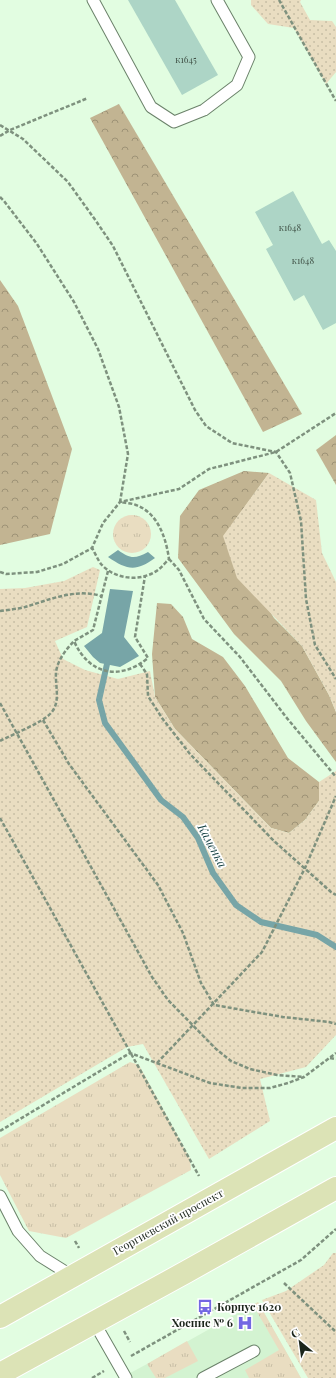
<svg xmlns="http://www.w3.org/2000/svg" width="336" height="1378" font-family="'Playfair Display',serif">
<defs>
<pattern id="grass-tufts" width="24" height="20" patternUnits="userSpaceOnUse"><rect width="24" height="20" fill="#e9ddc1"/><path d="M3 7l-1-3M5 7V3M7 7l1-3M15 17l-1-3M17 17v-4M19 17l1-3" fill="none" stroke="#c7bea5"/></pattern>
<pattern id="forest-crowns" width="20" height="18" patternUnits="userSpaceOnUse"><rect width="20" height="18" fill="#c2b492"/><path d="M2 6a3 3 0 1 1 6 0M12 15a3 3 0 1 1 6 0" fill="none" stroke="#9d9276"/></pattern>
<pattern id="park-dots" width="8" height="8" patternUnits="userSpaceOnUse"><rect width="8" height="8" fill="#e9ddc1"/><path d="M2 2h.1M6 6h.1" fill="none" stroke="#c7bea5" stroke-width="1.8" stroke-linecap="round"/></pattern>
</defs>
<rect width="100%" height="100%" fill="#e2fde1"/>
<path fill="#d3f3d1" d="M258,1302L301,1378H121L147,1364Z"/>
<g fill="url(#grass-tufts)">
<circle cx="132" cy="534" r="19"/>
<path d="M130,1062L139,1065L190,1159L191,1170L66,1238L29,1231L0,1175V1138Z"/>
<path d="M258,1302L301,1378H249L245,1370L279,1350L253,1305Z"/>
<path d="M187,1341L198,1361L165,1378H156L147,1364Z"/>
</g>
<g fill="url(#forest-crowns)">
<path d="M119,104L302,414L263,432L90,118Z"/>
<path d="M0,280L18,306L72,449L50,534L0,545Z"/>
<path d="M336,435V485L316,450Z"/>
<path d="M244,471L269,473L224,536L274,618L302,646L329,695L336,712V762L306,721L281,681L234,634L178,558L180,516L199,490Z"/>
<path d="M157,603L171,604L183,617L192,639L223,657L245,686L288,758L319,782V801L305,820L289,833L271,828L175,729L155,697L152,654Z"/>
</g>
<g fill="url(#park-dots)">
<path d="M251,0H301L300,2L310,20L332,21L336,27V72L326,84L294,28L268,24L251,5Z"/>
<path d="M269,473L316,500L322,553L336,582V712L329,695L302,646L237,578L223,536Z"/>
<path d="M93,567L100,570L87,627L55,641L63,659L85,670L118,679L150,671L155,697L175,729L271,828L289,833L305,820L319,801V782L336,771V1035L306,1067L260,1079L270,1121L209,1159L143,1044L127,1047L0,1122V589L25,588L64,581Z"/>
<path d="M333,1253H336V1378H308L262,1300L286,1291L324,1265Z"/>
</g>
<g fill="#77a5a7">
<path d="M118,550C130,559 135,559 148,552L155,558C136,572 127,570 108,557Z"/>
<path d="M110,589L133,591L124,637L139,656L120,667L100,663L93,657L84,646L102,633Z"/>
</g>
<g fill="none" stroke-linecap="round" stroke-linejoin="round">
<path stroke="#77a5a7" stroke-width="6" d="M107,664L99,700L105,723L161,800L183,817L198,838L213,873L236,905L261,922L317,935L336,947"/>
</g>
<g fill="#add5c6">
<path d="M128,0H175L218,75L182,95Z"/>
<path d="M293,191L322,244L329,240L336,251V323L323,330L304,295L294,301L266,249L273,245L255,212Z"/>
</g>
<g fill="none" stroke-linecap="round" stroke-linejoin="round">
<defs>
<g id="lane">
<path d="M93,0L151,107L174,122L204,110L237,85L249,57L217,0"/>
<path d="M0,1196L18,1231L40,1256L72,1276"/>
<path d="M94,1322L126,1378"/>
<path d="M203,1378L254,1351"/>
</g>
<g id="primary">
<path d="M0,1317L336,1128"/>
<path d="M0,1374L186,1272L336,1188"/>
</g>
</defs>
<use href="#lane" stroke="#6b826a" stroke-width="13"/>
<use href="#primary" stroke="#fff" stroke-width="24"/>
<g stroke="#7e917e" stroke-width="2.5" stroke-dasharray="4 2" stroke-linecap="butt">
<path d="M279,0L336,101"/>
<path d="M0,125L23,139L68,182L96,221L113,246L195,410L206,426L232,443L276,452L290,473L301,521L306,599L315,645L336,679"/>
<path d="M0,136L10,130L88,98"/>
<path d="M0,197L4,201L37,244L74,302L98,349L119,407L128,454L120,502C125,503 131,503 136,505C158,513 166,538 169,559C166,562 162,567 158,570C141,582 115,580 101,564C98,560 95,553 92,548"/>
<path d="M169,559L179,570L204,619L240,657L286,717L336,777"/>
<path d="M108,571L93,630L74,641C89,675 120,681 148,658L135,637L145,576"/>
<path d="M0,572L6,574L37,572L63,564L92,548L103,523L120,502L179,489L209,469L276,452L336,413"/>
<path d="M0,611C8,610 17,609 25,607C49,600 75,588 101,596"/>
<path d="M140,664L147,674L148,696L162,718L190,754L274,841L331,892L336,895"/>
<path d="M0,703L152,977L168,1000L216,1049L231,1061L250,1069L277,1075L304,1077"/>
<path d="M43,720L69,764L158,885L183,933L201,983L214,1005L283,1017L329,1022L336,1024"/>
<path d="M0,741C13,734 42,723 51,713C61,702 55,686 56,672C58,659 66,650 74,641"/>
<path d="M0,818L199,1176"/>
<path d="M330,1058L336,1059"/>
<path d="M157,1063L262,952L305,868L336,796"/>
<path d="M0,1131L130,1053L210,1083L242,1088H270L288,1083L304,1077L336,1053"/>
<path d="M75,1241L79,1248"/>
<path d="M284,1283L336,1332"/>
<path d="M124,1331L130,1342"/>
<path d="M131,1356L301,1260L336,1229"/>
<path d="M92,1378L104,1371"/>
</g>
<use href="#lane" stroke="#fff" stroke-width="11"/>
<use href="#primary" stroke="#dce3b6" stroke-width="22"/>
</g>
<defs>
<symbol id="bus-bare" viewBox="-9 -9 18 18"><path d="M-5-6H5V4H4V6H2V4H-2V6H-4V4H-5ZM-3.5-4V0h7V-4ZM-3.5 1.2v1.5H-2V1.2ZM2 1.2v1.5H3.5V1.2Z" fill="#7368e2" stroke="#fff" stroke-width="2.5" paint-order="stroke"/></symbol>
<symbol id="hospital-bare" viewBox="-9 -9 18 18"><path d="M-5-5h3v3.5h4V-5h3V5h-3V1.5h-4V5h-3Z" fill="#7368e2" stroke="#fff" stroke-width="2.5" paint-order="stroke"/></symbol>
</defs>
<g fill-rule="evenodd">
<use href="#bus-bare" x="194" y="1296" width="22" height="22"/>
<use href="#hospital-bare" x="234" y="1312" width="22" height="22"/>
</g>
<g text-anchor="middle" stroke-width="3.5" stroke-linejoin="round" paint-order="stroke">
<g font-size="9" fill="#405146">
<text x="186" y="63">к1645</text>
<text x="290" y="231">к1648</text>
<text x="303" y="264">к1648</text>
</g>
<g font-size="11" fill="#1b251b" stroke="#fff">
<text transform="translate(168 1222) rotate(-29)" y="4">Георгиевский проспект</text>
</g>
<g font-size="11" font-weight="bold" fill="#1b251b" stroke="#fff" text-anchor="start">
<text x="217" y="1311">Корпус 1620</text>
<text x="233" y="1327" text-anchor="end">Хоспис № 6</text>
</g>
<g font-size="12" font-style="italic" fill="#174345" stroke="#fff">
<text transform="translate(212 846) rotate(62)" y="4">Каменка</text>
</g>
</g>
<g transform="translate(300 1342) rotate(331)" stroke="#ffffff" stroke-width="3" paint-order="stroke">
<path d="M0-3L7 15L0 10L-7 15Z" fill="#1b251b"/>
<text y="-6" font-size="11" font-weight="bold" text-anchor="middle" fill="#1b251b">С</text>
</g>
</svg>
